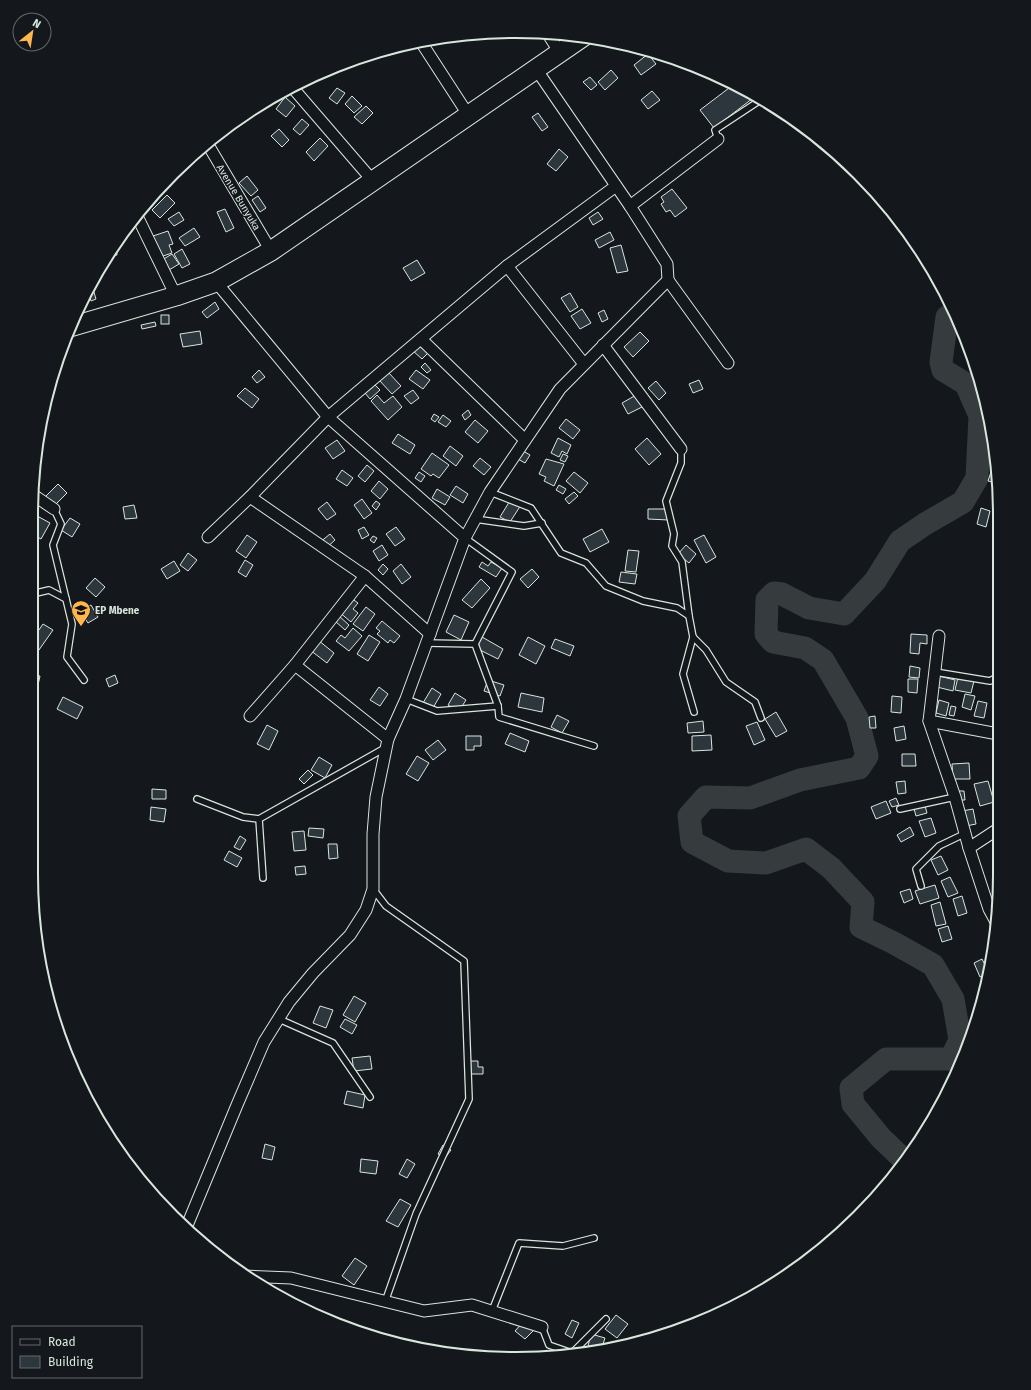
<svg xmlns="http://www.w3.org/2000/svg" width="1031" height="1390" font-family="'Fira Sans',sans-serif">
<rect width="100%" height="100%" fill="#14181c"/>
<g fill="none" stroke-linecap="round" stroke-linejoin="round">
<path stroke="#363b3e" stroke-width="23" d="M904,1160L881,1138L853,1104L851,1088L886,1059H951L960,1040L953,999L933,965L894,943L861,927L863,902L831,868L806,849L766,863L728,861L692,842L689,816L706,797L750,798L800,780L859,768L867,756L857,718L823,660L805,648L773,642L766,634L767,600L774,593L782,594L809,608L844,614L875,581L900,541L925,524L963,502L977,478L980,416L966,384L943,370L941,362L947,317L953,313"/>
</g>
<g fill="#2c363c" stroke="#d8e6dc">
<path d="M648,54L656,64L641,75L634,65Z"/>
<path d="M611,70L618,78L605,90L598,82Z"/>
<path d="M590,77L597,85L591,90L583,82Z"/>
<path d="M733,85L757,95L714,128L700,110Z"/>
<path d="M337,88L345,93L337,104L329,98Z"/>
<path d="M652,91L660,100L648,109L641,100Z"/>
<path d="M278,95L279,97L269,107L265,103Z"/>
<path d="M352,96L362,106L354,113L345,104Z"/>
<path d="M285,97L295,106L286,117L276,109Z"/>
<path d="M366,106L373,113L362,124L354,117Z"/>
<path d="M538,113L548,127L542,131L532,117Z"/>
<path d="M302,119L309,125L300,135L293,129Z"/>
<path d="M279,129L289,140L282,147L271,136Z"/>
<path d="M320,138L328,146L314,161L306,152Z"/>
<path d="M559,149L568,157L556,171L547,164Z"/>
<path d="M247,176L258,190L251,196L239,183Z"/>
<path d="M672,189L687,208L675,217L670,210L666,212L661,204L664,202L661,197Z"/>
<path d="M167,195L175,203L160,218L152,210Z"/>
<path d="M258,196L266,208L260,212L252,200Z"/>
<path d="M225,209L234,228L226,232L217,212Z"/>
<path d="M179,212L184,220L174,226L168,219Z"/>
<path d="M598,212L603,219L593,225L589,218Z"/>
<path d="M194,228L200,237L185,246L179,238Z"/>
<path d="M168,231L173,244L169,245L172,253L160,257L153,236Z"/>
<path d="M610,232L614,240L599,248L595,240Z"/>
<path d="M114,244H116L117,255L108,256Z"/>
<path d="M621,245L628,271L617,273L610,248Z"/>
<path d="M182,249L190,264L182,268L174,254Z"/>
<path d="M172,254L179,264L169,270L162,260Z"/>
<path d="M417,260L425,273L411,281L403,268Z"/>
<path d="M93,289L96,299L91,301L88,292L89,290Z"/>
<path d="M570,293L578,307L570,312L561,298Z"/>
<path d="M215,302L219,309L207,318L202,312Z"/>
<path d="M582,309L591,323L580,329L571,316Z"/>
<path d="M604,310L608,319L602,322L598,313Z"/>
<rect x="161" y="315" width="8" height="9"/>
<path d="M155,322L156,326L142,329L141,325Z"/>
<path d="M200,331L202,344L183,347L180,334Z"/>
<path d="M640,332L649,341L633,357L624,347Z"/>
<path d="M421,341L430,351L422,359L412,350Z"/>
<path d="M425,363L431,370L427,373L421,367Z"/>
<path d="M259,370L265,377L257,383L252,377Z"/>
<path d="M416,370L430,380L423,389L409,379Z"/>
<path d="M388,372L401,386L392,394L379,380Z"/>
<path d="M699,380L703,389L693,393L689,384Z"/>
<path d="M656,381L666,393L659,400L648,388Z"/>
<path d="M375,385L380,390L370,399L365,393Z"/>
<path d="M245,388L259,399L252,408L237,396Z"/>
<path d="M413,390L419,398L411,404L404,396Z"/>
<path d="M638,394L644,406L628,414L622,403Z"/>
<path d="M377,395L384,403L393,396L402,407L388,420L371,401Z"/>
<path d="M468,410L471,415L465,420L462,415Z"/>
<path d="M434,414L439,417L435,422L431,419Z"/>
<path d="M443,415L451,421L446,427L438,422Z"/>
<path d="M566,419L580,430L573,439L559,428Z"/>
<path d="M475,420L488,431L478,443L465,432Z"/>
<path d="M398,434L415,445L410,454L392,443Z"/>
<path d="M558,438L571,445L567,454L562,451L559,457L551,453Z"/>
<path d="M647,438L661,454L649,465L635,449Z"/>
<path d="M337,440L345,451L333,459L325,448Z"/>
<path d="M450,446L463,456L456,466L443,456Z"/>
<path d="M523,451L530,455L525,463L518,459Z"/>
<path d="M995,451L996,452V483L988,481L995,460L992,459Z"/>
<path d="M432,453L449,465L439,478L433,474L431,476L421,469Z"/>
<path d="M563,454L568,456L565,462L560,460Z"/>
<path d="M480,458L491,467L484,475L473,466Z"/>
<path d="M546,459L564,464L554,486L544,481L546,477L539,474Z"/>
<path d="M367,465L374,471L365,482L358,476Z"/>
<path d="M342,470L353,478L347,486L336,479Z"/>
<path d="M419,472L425,476L421,482L415,478Z"/>
<path d="M574,472L588,483L580,493L566,481Z"/>
<path d="M379,481L388,489L380,499L371,491Z"/>
<path d="M58,484L67,493L54,506L45,497Z"/>
<path d="M559,485L566,489L563,494L556,490Z"/>
<path d="M456,486L468,494L463,503L450,495Z"/>
<path d="M437,489L450,497L445,505L432,498Z"/>
<path d="M574,492L578,496L569,504L565,499Z"/>
<path d="M362,499L372,513L364,519L354,505Z"/>
<path d="M511,499L521,505L510,522L500,517Z"/>
<path d="M376,501L380,504L376,510L372,506Z"/>
<path d="M327,502L336,514L327,520L318,509Z"/>
<path d="M134,505L137,518L125,519L123,507Z"/>
<path d="M981,508L990,511L986,527L977,524Z"/>
<path d="M648,509H669V520L648,519Z"/>
<path d="M39,517L50,523L41,539L32,534V530Z"/>
<path d="M70,518L80,524L72,537L61,530Z"/>
<path d="M364,527L369,535L362,539L358,530Z"/>
<path d="M396,527L405,539L395,546L386,534Z"/>
<path d="M602,529L609,542L590,552L583,539Z"/>
<path d="M330,534L335,540L325,549L319,543Z"/>
<path d="M247,535L257,542L246,558L236,551Z"/>
<path d="M704,535L716,557L706,563L694,540Z"/>
<path d="M373,536L377,538L374,543L370,540Z"/>
<path d="M382,545L388,555L379,561L373,551Z"/>
<path d="M686,545L696,554L689,563L678,554Z"/>
<path d="M628,550L639,551L636,572L625,571Z"/>
<path d="M188,553L197,560L188,571L180,565Z"/>
<path d="M245,560L253,565L246,577L238,572Z"/>
<path d="M174,561L180,571L167,579L161,569Z"/>
<path d="M482,562L488,566L491,562L502,568L496,577L479,567Z"/>
<path d="M383,564L388,569L383,575L378,570Z"/>
<path d="M401,564L411,577L402,584L393,571Z"/>
<path d="M532,569L539,577L528,588L520,579Z"/>
<path d="M621,572L637,574L635,584L619,582Z"/>
<path d="M95,578L105,587L96,597L86,588Z"/>
<path d="M481,579L490,588L472,608L462,600Z"/>
<path d="M351,598L358,603L353,609L358,613L351,622L339,612Z"/>
<path d="M91,605L98,617L88,623L80,611Z"/>
<path d="M366,607L375,614L363,631L353,624Z"/>
<path d="M454,615L469,622L461,640L446,632Z"/>
<path d="M339,616L349,625L345,630L335,621Z"/>
<path d="M382,621L400,636L394,643L390,640L388,643L377,634L380,631L376,628Z"/>
<path d="M43,624L53,630L34,657L32,655V640Z"/>
<path d="M353,628L362,636L349,651L336,641L341,635L345,638Z"/>
<path d="M911,634L927,635V644L920,643L919,654L910,653Z"/>
<path d="M369,635L380,642L368,661L357,654Z"/>
<path d="M482,637L503,649L498,659L476,648Z"/>
<path d="M528,637L545,646L536,664L519,655Z"/>
<path d="M555,639L574,646L570,656L551,648Z"/>
<path d="M318,640L334,653L327,663L310,650Z"/>
<path d="M910,666L920,668L919,678L909,677Z"/>
<path d="M32,674L40,676L36,694L31,693Z"/>
<path d="M115,675L118,683L109,687L106,679Z"/>
<path d="M939,676L955,680L953,691L937,687Z"/>
<path d="M958,677L974,681L971,693L955,690Z"/>
<path d="M908,679H918L917,693L908,692Z"/>
<path d="M488,680L504,685L500,696L484,691Z"/>
<path d="M379,687L388,694L380,706L370,700Z"/>
<path d="M432,688L441,694L433,708L423,703Z"/>
<path d="M455,693L466,700L459,711L448,705Z"/>
<path d="M521,693L544,698L542,712L518,707Z"/>
<path d="M965,694L975,696L971,710L962,707Z"/>
<path d="M892,696L902,697L901,713L891,712Z"/>
<path d="M63,697L83,707L77,719L57,709Z"/>
<path d="M939,700L949,703L946,716L936,713Z"/>
<path d="M978,701L987,703L984,718L974,716Z"/>
<path d="M951,706L956,707L954,716L949,715Z"/>
<path d="M776,712L787,731L776,737L765,719Z"/>
<path d="M994,714L998,715V721L993,720Z"/>
<path d="M557,715L569,721L562,733L551,727Z"/>
<path d="M875,716L876,728H870L869,717Z"/>
<path d="M703,721L704,732L688,733L687,723Z"/>
<path d="M757,722L765,740L754,745L746,726Z"/>
<path d="M267,725L278,731L269,750L257,744Z"/>
<path d="M904,726L906,739L896,741L894,728Z"/>
<path d="M510,733L529,741L525,752L505,744Z"/>
<path d="M711,735L712,750L692,751V736Z"/>
<path d="M466,736H481V746H474V750H466Z"/>
<path d="M438,740L446,750L433,760L425,750Z"/>
<path d="M902,754H915L916,766H902Z"/>
<path d="M417,756L429,763L418,781L406,774Z"/>
<path d="M319,757L332,765L325,778L311,770Z"/>
<path d="M969,763L970,779H953L952,764Z"/>
<path d="M308,770L313,775L304,784L299,779Z"/>
<path d="M905,781L906,793L898,794L896,782Z"/>
<path d="M988,781L994,802L980,806L974,784Z"/>
<path d="M152,789L166,790V799H152Z"/>
<path d="M958,791H964L965,800H958Z"/>
<path d="M896,798L899,805L892,807L889,801Z"/>
<path d="M886,801L891,813L876,819L871,807Z"/>
<path d="M924,802L927,813L916,816L913,805Z"/>
<path d="M151,807L166,809L164,822L150,820Z"/>
<path d="M973,809L976,824L966,826L962,811Z"/>
<path d="M931,818L936,833L925,837L919,821Z"/>
<path d="M910,827L914,835L901,842L897,835Z"/>
<path d="M309,828L324,829L323,838L308,836Z"/>
<path d="M304,831L306,850L294,851L292,832Z"/>
<path d="M240,836L246,840L240,850L234,847Z"/>
<path d="M328,844H337L338,858L329,859Z"/>
<path d="M229,851L242,858L237,867L224,860Z"/>
<path d="M941,856L948,870L938,875L931,860Z"/>
<path d="M305,866L306,874L296,875L295,867Z"/>
<path d="M950,877L958,893L948,897L941,881Z"/>
<path d="M935,885L939,898L920,904L915,891Z"/>
<path d="M910,889L913,899L904,903L900,892Z"/>
<path d="M962,896L967,913L958,916L953,899Z"/>
<path d="M940,902L946,924L936,926L931,905Z"/>
<path d="M948,926L952,939L942,942L938,929Z"/>
<path d="M982,959L987,969L985,975L980,977L974,963Z"/>
<path d="M354,996L366,1003L355,1022L343,1015Z"/>
<path d="M320,1006L333,1010L326,1028L313,1023Z"/>
<path d="M345,1019L357,1025L352,1034L340,1027Z"/>
<path d="M370,1056L372,1069L354,1071L352,1058Z"/>
<path d="M467,1061H478V1067H483V1074H467Z"/>
<path d="M347,1091L365,1095L363,1108L344,1104Z"/>
<path d="M265,1144L275,1147L272,1160L262,1158Z"/>
<path d="M443,1145L451,1150L445,1158L438,1154Z"/>
<path d="M361,1159L378,1161L376,1174L360,1172Z"/>
<path d="M407,1159L415,1164L407,1178L399,1174Z"/>
<path d="M400,1199L411,1205L398,1227L386,1221Z"/>
<path d="M355,1258L367,1266L354,1285L342,1276Z"/>
<path d="M616,1315L628,1324L617,1338L605,1329Z"/>
<path d="M572,1320L579,1323L572,1338L565,1334Z"/>
<path d="M524,1321L534,1330L525,1339L515,1331Z"/>
<path d="M591,1334L605,1338L602,1347L587,1350Z"/>
</g>
<g fill="none" stroke-linecap="round" stroke-linejoin="round">
<defs>
<g id="service">
<path d="M718,139L715,130L762,99"/>
<path d="M681,449V463L666,501L674,534L672,546L682,562L689,616"/>
<path d="M490,492L531,508L561,553L586,563L606,586L643,601L677,608L689,616L693,637L706,650L726,682L755,702L761,718"/>
<path d="M54,509L61,524L53,545L66,599"/>
<path d="M475,519L524,526L542,523"/>
<path d="M465,538L512,572L475,644"/>
<path d="M32,594L49,590L66,599L72,624L67,657L84,680"/>
<path d="M693,637L683,674L694,712"/>
<path d="M427,643L475,644L498,706L499,717L594,746"/>
<path d="M935,672L990,681L997,677"/>
<path d="M406,699L437,711L498,706"/>
<path d="M197,799L243,817L259,819"/>
<path d="M900,809L955,797"/>
<path d="M263,878L259,819L385,748"/>
<path d="M921,886L916,869L939,846L964,834"/>
<path d="M373,889L386,906L464,961L469,1099L416,1214L385,1302"/>
<path d="M279,1019L333,1043L370,1097"/>
<path d="M492,1311L519,1243L563,1246L594,1238"/>
<path d="M542,1327L549,1345L572,1353L606,1319"/>
</g>
<g id="minor">
<path d="M548,34L560,53"/>
<path d="M421,42L469,116"/>
<path d="M292,87L373,181"/>
<path d="M207,143L271,251"/>
<path d="M630,206L718,139"/>
<path d="M137,216L176,296"/>
<path d="M507,266L584,364"/>
<path d="M668,280L728,363"/>
<path d="M421,339L525,440"/>
<path d="M603,345L681,449"/>
<path d="M32,494L54,509"/>
<path d="M250,497L365,576L430,634"/>
<path d="M208,537L250,497L328,417L507,266L616,186"/>
<path d="M465,538L490,492L560,389L668,280L667,264L630,206L536,69"/>
<path d="M939,636L929,721L955,797L969,848L989,909L996,922"/>
<path d="M295,665L388,739"/>
<path d="M250,716L295,665L365,576"/>
<path d="M929,721L998,734"/>
<path d="M969,848L998,829"/>
<path d="M186,1228L237,1105L264,1042L289,1002L313,973L350,935L366,910L373,889V834L376,797L388,739L406,699L465,538L328,417L216,282"/>
<path d="M244,1276L291,1278L424,1311L472,1305L542,1327"/>
</g>
<path id="trunk" d="M70,327L176,296L216,282L271,251L584,36"/>
</defs>
<use href="#service" stroke="#d8e6dc" stroke-width="8"/>
<use href="#minor" stroke="#d8e6dc" stroke-width="13"/>
<use href="#trunk" stroke="#d8e6dc" stroke-width="21"/>
<use href="#service" stroke="#14181c" stroke-width="5.5"/>
<use href="#minor" stroke="#14181c" stroke-width="11"/>
<use href="#trunk" stroke="#14181c" stroke-width="19"/>
</g>
<defs>
<symbol id="school-pin" viewBox="-11 -11 22 30"><path d="M0 17L-7.5 6A9.5 9.5 0 1 1 7.5 6Z" fill="#ffb74d" stroke="#14181c"/><path d="M0-5L7-2L0 1L-7-2ZM-4 1L0 2.5L4 1V4Q0 6-4 4Z" fill="#111"/></symbol>
</defs>
<g fill-rule="evenodd">
<use href="#school-pin" x="70" y="599" width="22" height="30"/>
</g>
<g text-anchor="middle" stroke-width="3" stroke-linejoin="round" paint-order="stroke">
<g font-size="10" fill="#d8e6dc" stroke="#14181c">
<text transform="translate(239 197) rotate(59)" y="4">Avenue Bunyuka</text>
</g>
<g font-size="10" font-weight="bold" fill="#d8e6dc" stroke="#14181c" text-anchor="start">
<text x="95" y="614">EP Mbene</text>
</g>
</g>
<path d="M0 0H1031V1390H0ZM515 38H516A477 477 0 0 1 993 515V875A477 477 0 0 1 516 1352H515A477 477 0 0 1 38 875V515A477 477 0 0 1 515 38Z" fill="#14181c" fill-rule="evenodd"/>
<path fill="none" stroke="#d8e6dc" stroke-width="2" d="M515 38H516A477 477 0 0 1 993 515V875A477 477 0 0 1 516 1352H515A477 477 0 0 1 38 875V515A477 477 0 0 1 515 38Z"/>
<rect x="12" y="1326" width="130" height="52" fill="#14181c" stroke="#626a69"/>
<rect x="20" y="1339" width="20" height="6" fill="#14181c" stroke="#626a69"/>
<text x="48" y="1346" font-size="12" fill="#d8e6dc">Road</text>
<rect x="20" y="1356" width="20" height="12" fill="#2c363c" stroke="#626a69"/>
<text x="48" y="1366" font-size="12" fill="#d8e6dc">Building</text>
<g transform="translate(32 32) rotate(30)"><circle r="19" fill="#14181c" stroke="#626a69"/>
<path d="M0-3L7 15L0 10L-7 15Z" fill="#ffb74d"/>
<text y="-6" font-size="11" font-weight="bold" text-anchor="middle" fill="#d8e6dc">N</text>
</g>
</svg>
